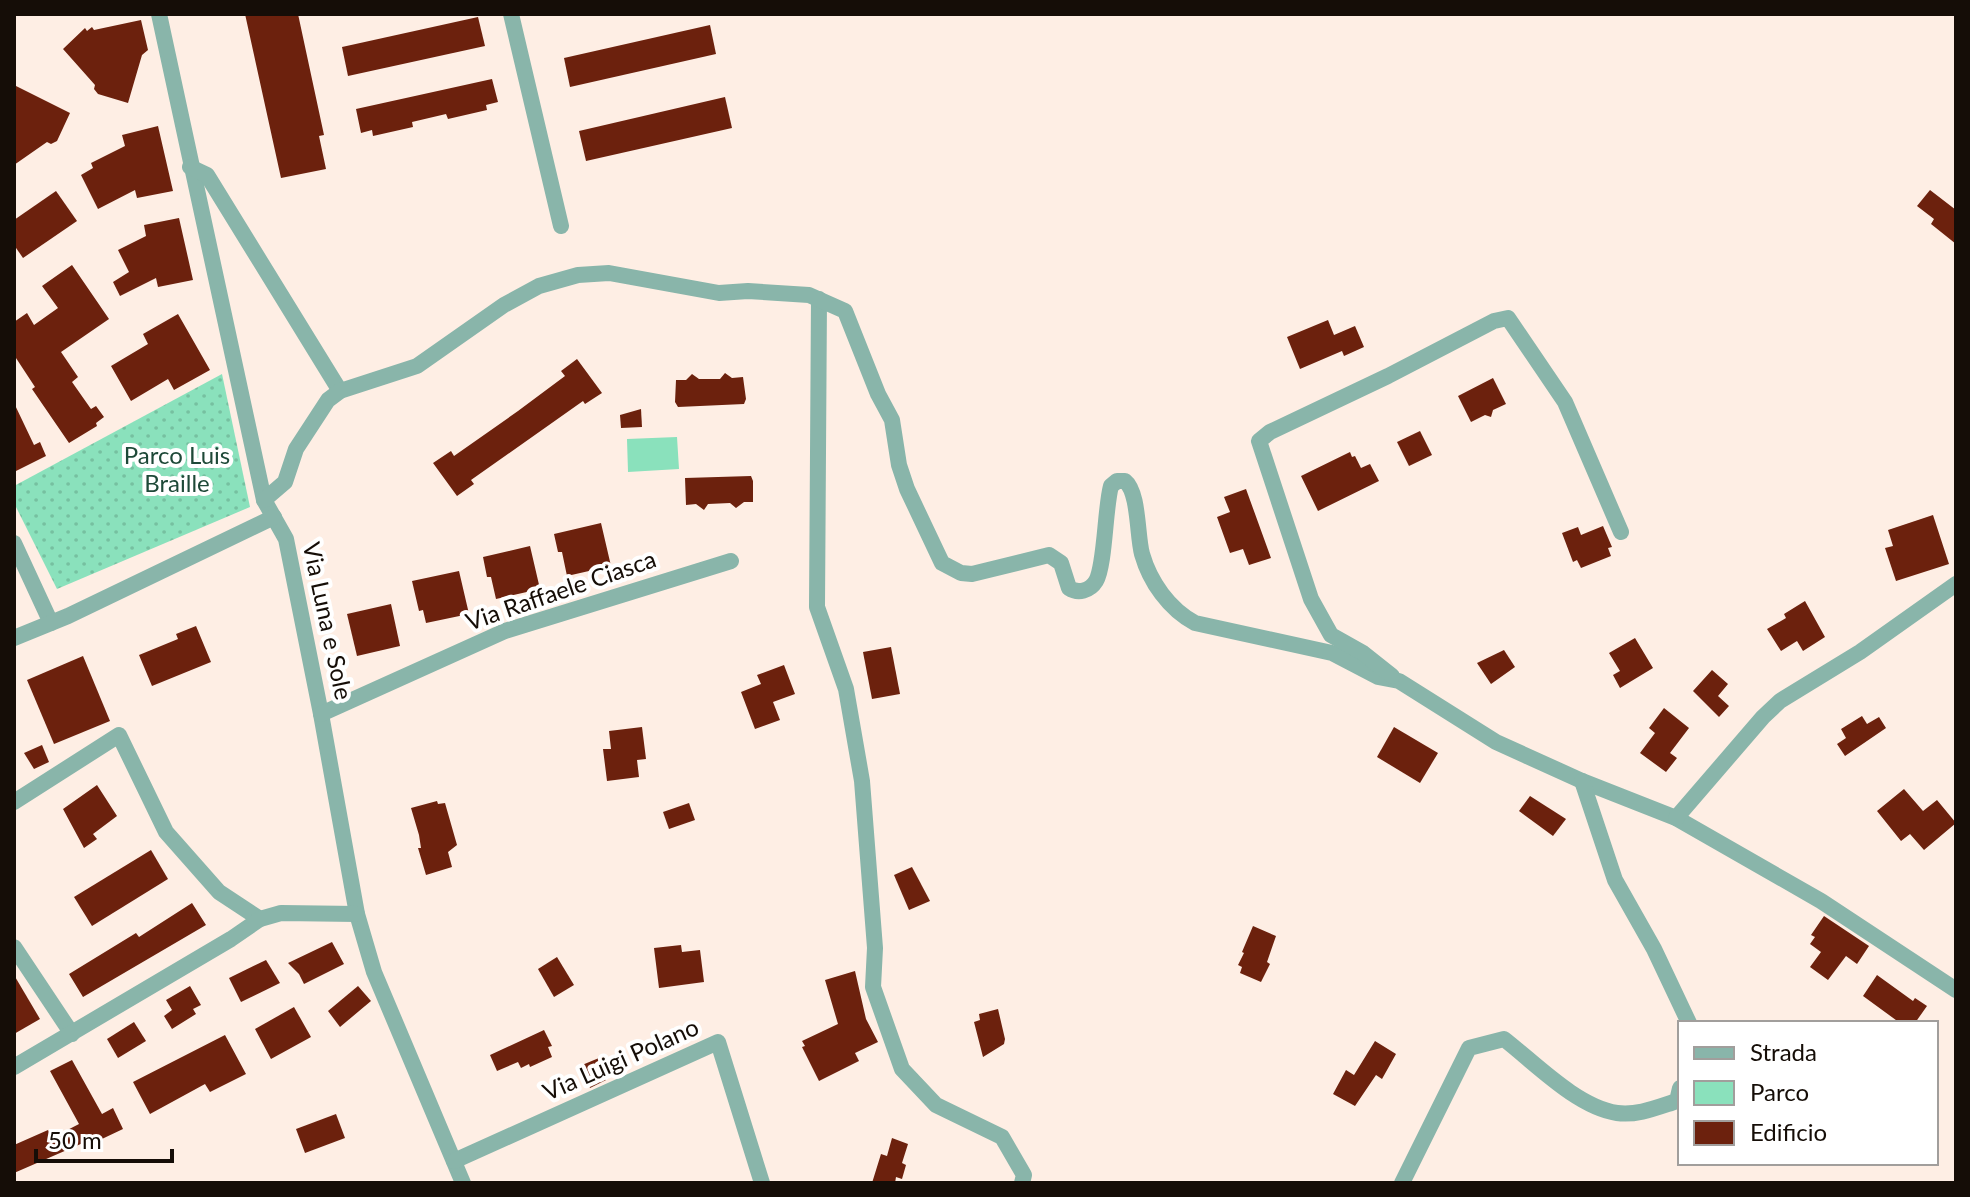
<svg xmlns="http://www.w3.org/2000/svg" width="1970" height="1197" font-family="Lato,sans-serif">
<defs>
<pattern id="green-dots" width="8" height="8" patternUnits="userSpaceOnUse" patternTransform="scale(2)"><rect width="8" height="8" fill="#8ae1bc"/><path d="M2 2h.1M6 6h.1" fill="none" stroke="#76c0a0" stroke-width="1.8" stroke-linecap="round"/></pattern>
</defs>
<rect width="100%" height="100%" fill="#feeee4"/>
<path fill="url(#green-dots)" d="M222,374L250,507L57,589L14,503V486Z"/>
<path fill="#8ae1bc" d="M677,437L679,469L628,472L627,439Z"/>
<g fill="#6c210d">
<path d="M245,14H298L324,135L319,136L326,169L281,178Z"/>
<path d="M478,17L485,46L348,76L342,47Z"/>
<path d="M141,20L148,50L142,55L128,103L98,94L94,89L95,85L63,49L85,28L87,31L92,27L94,30Z"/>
<path d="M710,25L716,54L570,87L564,58Z"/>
<path d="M492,79L498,102L486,105L487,110L448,119L446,114L412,122L413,127L373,136L372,130L361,133L356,109Z"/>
<path d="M14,85L70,113L57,141L51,144L47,142L14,165Z"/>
<path d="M725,97L732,128L586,161L579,131Z"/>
<path d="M158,126L173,191L137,198L135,190L98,209L81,175L93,168L91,163L125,146L122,135Z"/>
<path d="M1930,190L1956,210V244L1931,224L1934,219L1917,206Z"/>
<path d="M56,191L77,221L23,258L14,245V220Z"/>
<path d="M179,218L193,280L158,287L156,278L120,296L113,282L129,272L118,250L146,236L144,225Z"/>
<path d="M72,265L109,319L61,352L78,377L72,382L91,409L96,406L104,417L96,423L97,426L69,443L32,389L35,387L14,355V322L27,313L34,325L58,308L42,286Z"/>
<path d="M178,314L210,370L174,390L168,379L131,401L111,366L148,344L143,334Z"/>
<path d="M1328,320L1334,335L1355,326L1364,347L1344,356L1342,351L1300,369L1287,337Z"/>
<path d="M577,359L602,393L585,404L583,401L471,480L474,484L457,496L433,463L451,451L454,456L518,411L565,376L561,371Z"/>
<path d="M725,373L732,378L743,377L746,399L744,404L678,407L675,402L676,380H686L692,374L699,379H720Z"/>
<path d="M1493,378L1506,404L1493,410L1491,417L1485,415L1471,422L1458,396Z"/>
<path d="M14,403L34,445L40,442L46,456L14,472Z"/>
<path d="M641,409L642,427L621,428L620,415Z"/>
<path d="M1420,431L1432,455L1409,466L1397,442Z"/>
<path d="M1350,452L1352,457L1355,456L1361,468L1370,464L1379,481L1318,511L1301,476Z"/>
<path d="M751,476L753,481V502H744L736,508L730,503L708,504L704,510L696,504L686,505L685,478Z"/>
<path d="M1246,489L1271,558L1249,565L1243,549L1230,553L1217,517L1230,512L1224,497Z"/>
<path d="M1933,515L1949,564L1896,581L1885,548L1893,546L1888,530Z"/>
<path d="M601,523L611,566L567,576L562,552H558L554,534Z"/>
<path d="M1603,526L1612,547L1608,548L1611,556L1581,568L1577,560L1573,562L1562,533L1578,527L1581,535Z"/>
<path d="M530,546L540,589L496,599L491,577H487L483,557Z"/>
<path d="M459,571L469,614L426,623L423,610L419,611L412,581Z"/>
<path d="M1805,601L1825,637L1803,651L1797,641L1781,651L1767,629L1786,618L1784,614Z"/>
<path d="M391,604L400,646L357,656L347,614Z"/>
<path d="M196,626L211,662L152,686L139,655L178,639L176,634Z"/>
<path d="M1635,638L1653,668L1620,688L1613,675L1620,671L1609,653Z"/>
<path d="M891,647L900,694L872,699L863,652Z"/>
<path d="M1504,650L1515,667L1491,684L1477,663Z"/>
<path d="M83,656L110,721L54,744L27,680Z"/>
<path d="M784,665L795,694L773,702L780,720L755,729L741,692L761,684L757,675Z"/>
<path d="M1712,670L1728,684L1718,696L1729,706L1719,717L1693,691Z"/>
<path d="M1664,708L1689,728L1670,753L1677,758L1666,772L1640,753L1655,733L1649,728Z"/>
<path d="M1862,716L1867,724L1879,717L1886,728L1845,756L1837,744L1846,738L1841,729Z"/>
<path d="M642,727L646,759L637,760L639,777L607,781L603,749H611L609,731Z"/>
<path d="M1394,727L1438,753L1420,783L1377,757Z"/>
<path d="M42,745L49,762L34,769L24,753Z"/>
<path d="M97,785L117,816L93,834L97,839L84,848L63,809Z"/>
<path d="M1904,789L1923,811L1937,800L1956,823L1924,850L1910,834L1901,841L1877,811Z"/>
<path d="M1530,796L1566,819L1553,836L1519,811Z"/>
<path d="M437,801L438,804L445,803L457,845L448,852L452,867L426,875L418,848H421L419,835L411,808Z"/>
<path d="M689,803L695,820L669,829L663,812Z"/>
<path d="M151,850L168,879L92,926L74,897Z"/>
<path d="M912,867L930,901L909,910L894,875Z"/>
<path d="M192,903L206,925L83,997L69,974L136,933L139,937Z"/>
<path d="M1824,916L1869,946L1857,964L1846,956L1828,980L1810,967L1821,952L1810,944L1815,937L1811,935Z"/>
<path d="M1253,926L1276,936L1267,962L1270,964L1261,982L1240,973L1242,967L1238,965L1244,953L1242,952Z"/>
<path d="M332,942L344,964L304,984L299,974L288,963Z"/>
<path d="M681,945L682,952L700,950L704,982L659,988L654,948Z"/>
<path d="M557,957L574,985L554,997L538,969Z"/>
<path d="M266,960L280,983L241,1002L229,978Z"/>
<path d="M855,971L866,1019L878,1042L855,1053L859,1061L819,1081L802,1047L805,1046L802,1041L838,1024L825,980Z"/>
<path d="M14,975L40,1019L14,1034Z"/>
<path d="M1877,975L1913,1001L1915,998L1927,1006L1915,1023H1900L1863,996Z"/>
<path d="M190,986L201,1005L193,1009L196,1014L172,1029L164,1016L172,1010L166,1000Z"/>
<path d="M358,986L371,1001L340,1027L328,1011Z"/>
<path d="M294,1007L311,1037L271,1059L255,1029Z"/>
<path d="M998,1009L1005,1039L1004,1044L983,1057L974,1022L980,1020L979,1014Z"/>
<path d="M134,1022L146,1041L118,1058L107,1039Z"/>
<path d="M544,1030L552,1046L548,1047L552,1057L530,1067L529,1064L521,1068L518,1062L497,1071L490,1055Z"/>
<path d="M225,1035L246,1074L210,1092L205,1084L150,1114L133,1082Z"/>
<path d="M1375,1041L1396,1054L1382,1079L1376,1075L1355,1106L1333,1094L1346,1070L1354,1075Z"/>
<path d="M599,1058L606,1080L590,1088L582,1065Z"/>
<path d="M72,1060L102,1114L113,1108L123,1129L85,1147L83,1143L14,1173V1145L48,1130L52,1138L79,1124L50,1071Z"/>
<path d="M336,1114L345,1138L305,1153L296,1129Z"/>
<path d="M892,1138L908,1144L902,1163L906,1165L902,1179L896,1177L895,1183H872L881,1154L887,1156Z"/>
</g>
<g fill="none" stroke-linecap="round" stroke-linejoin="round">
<g stroke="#89b5aa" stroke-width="16">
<path d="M159,14L264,500L286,539L321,714L357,914L374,972L463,1183"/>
<path d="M511,14L561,226"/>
<path d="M190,167L207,175L340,391"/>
<path d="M819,299L817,607L846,689L862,781L875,948L873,987L902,1069L936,1105L1002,1137L1024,1175L1022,1183"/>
<path d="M264,500L285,482L296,449L328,400L340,391L417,366L504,305L539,286L578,275L609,273L719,293L748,291L809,295L845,311L878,394L892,420L899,465L907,489L942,563L961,573L972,574L1049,555L1061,563L1069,588C1078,594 1090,591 1096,581C1105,566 1105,507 1111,486L1117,481H1125C1139,492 1137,536 1142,554C1150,582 1169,609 1195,623L1332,653L1378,677L1399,681L1496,742L1582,781L1676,818L1821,901L1956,990"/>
<path d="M14,543L51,623"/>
<path d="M14,638L68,616L274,517"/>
<path d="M1392,676L1363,653L1331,635L1311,599L1259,441L1270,432L1388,376L1494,321L1508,318L1565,402L1621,532"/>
<path d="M321,714L505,631L731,561"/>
<path d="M1582,781L1615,880L1654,949L1689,1023"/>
<path d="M14,802L119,735L166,832L219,892L260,919"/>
<path d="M1676,818L1763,717L1780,701L1860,652L1956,584"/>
<path d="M14,947L72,1034"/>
<path d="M14,1067L231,939L260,919L281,913L357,914"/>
<path d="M454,1161L718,1042L762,1183"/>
<path d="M1402,1183L1469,1048L1504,1039C1535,1063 1577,1107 1617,1113C1637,1116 1658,1107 1677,1101L1680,1088"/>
</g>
</g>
<g text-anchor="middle" stroke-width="8" stroke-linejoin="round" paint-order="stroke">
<g font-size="24" fill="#1e4938" stroke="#fff">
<text x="177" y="464">Parco Luis<tspan x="177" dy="28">Braille</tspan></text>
</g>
<g font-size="24" fill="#150d07" stroke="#fff">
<text transform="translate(561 591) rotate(-19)" y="8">Via Raffaele Ciasca</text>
<text transform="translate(327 621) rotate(78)" y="8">Via Luna e Sole</text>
<text transform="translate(621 1060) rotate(-24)" y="8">Via Luigi Polano</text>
</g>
</g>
<rect width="1970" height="1197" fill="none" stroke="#150d07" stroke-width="32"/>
<rect x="1678" y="1021" width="260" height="144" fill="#ffffff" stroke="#a19e9c" stroke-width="2"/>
<rect x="1694" y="1047" width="40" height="12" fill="#89b5aa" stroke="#a19e9c" stroke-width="2"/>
<text x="1750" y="1061" font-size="24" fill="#150d07">Strada</text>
<rect x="1694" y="1081" width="40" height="24" fill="#8ae1bc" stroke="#a19e9c" stroke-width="2"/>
<text x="1750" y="1101" font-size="24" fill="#150d07">Parco</text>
<rect x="1694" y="1121" width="40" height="24" fill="#6c210d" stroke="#a19e9c" stroke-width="2"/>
<text x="1750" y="1141" font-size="24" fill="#150d07">Edificio</text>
<path d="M36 1149v12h136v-12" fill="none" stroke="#150d07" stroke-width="4"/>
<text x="48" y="1149" font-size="24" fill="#150d07" stroke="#ffffff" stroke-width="6" paint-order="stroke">50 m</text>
</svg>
